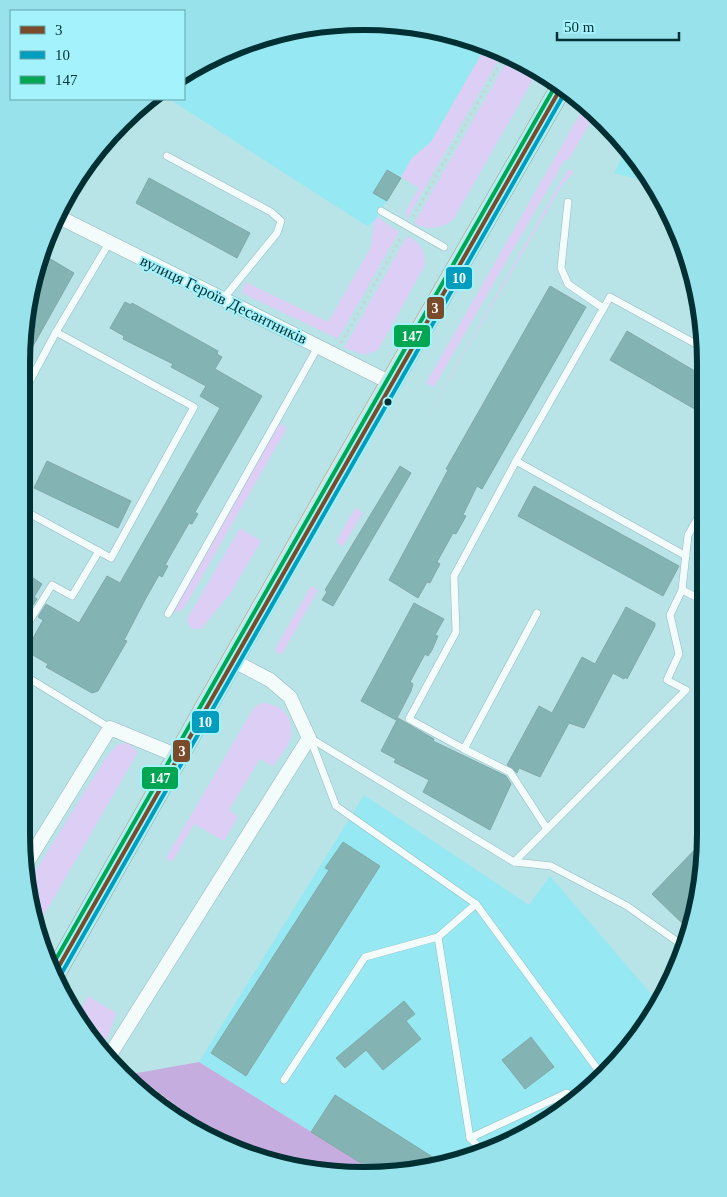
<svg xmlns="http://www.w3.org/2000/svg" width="727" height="1197" font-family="Georgia,serif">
<rect width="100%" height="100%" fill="#b8e3e7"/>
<g fill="#96e9f2">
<path d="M386,22L452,33L486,46L431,142L412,158L374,222L367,226L169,99H184V73L192,67L253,40L319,24Z"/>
<path d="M628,147L660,193V194L634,178L614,173Z"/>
<path d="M364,795L529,905L550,876L658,1002L635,1042L554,1118L473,1158L377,1173L199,1062Z"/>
</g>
<g fill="#dccef4">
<path d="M486,46L503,52L407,219L405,212L419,188L401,177L412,158L431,142Z"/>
<path d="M510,55L538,71L453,220C439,229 429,231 414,223Z"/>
<path d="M585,105L595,114L569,159L564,161L434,387L426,383Z"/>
<path d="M568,169L574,172L562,185L418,433Z"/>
<path d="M377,217L399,232L338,339L242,293L245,282L328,322L371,247L374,222Z"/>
<path d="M407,236C420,243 425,249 425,265L378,350L365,355L344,348Z"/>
<path d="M279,423L287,428L184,608L176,613L174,609Z"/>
<path d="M355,508L363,513L343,546L336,542Z"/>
<path d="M240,528L261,541L230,594L201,629H192L187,621L188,617Z"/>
<path d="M311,586L318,590L282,654L277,653L275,649Z"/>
<path d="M261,703C282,703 296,718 290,739C287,749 279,758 273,766L260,759L229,810L238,817L224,841L194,824L172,862L166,858L253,709Z"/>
<path d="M127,742L138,752L37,927L29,881L107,756L117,745Z"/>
<path d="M88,996L116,1013L109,1034L100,1049L92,1042L78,1015Z"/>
</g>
<path fill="#c6addf" d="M199,1062L377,1173L363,1176L254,1158L155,1105L126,1075Z"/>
<g fill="#83b3b2" stroke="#82a9a9">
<path d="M387,170L401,178L387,201L373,193Z"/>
<path d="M149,178L250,233L237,258L136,203Z"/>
<path d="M42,254L74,273L24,362V319Z"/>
<path d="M550,286L586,307L482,489L477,486L463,515L466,516L456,534L453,533L437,562L440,564L433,577L430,583L427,582L418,598L389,580L448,470L446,469Z"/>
<path d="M125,302L131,305L132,303L218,351L217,354L222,357L215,369L262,396L195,512L198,514L192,524L189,523L165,565L168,566L162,577L159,575L146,598L124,640L127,641L98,691L92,693L46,667L48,664L26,651L43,620L38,617L46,604L79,623L107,576L120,583L220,408L200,396L206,386L171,367L173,364L123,339L124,336L110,328Z"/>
<path d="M627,331L705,377V415L610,360Z"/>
<path d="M47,461L131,501L118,528L34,488Z"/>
<path d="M400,466L411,473L333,606L322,600L327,592L325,590Z"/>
<path d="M534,486L679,566L663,596L518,516Z"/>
<path d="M23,571L42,584L34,597L37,599L29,611L26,609L22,615Z"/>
<path d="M414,603L444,619L435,635L438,636L432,650L428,656L425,654L410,682L413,684L411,691L396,720L361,701Z"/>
<path d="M626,607L655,623V626L627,679L625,677L624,679L613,673L584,728L569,723L540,777L519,768L517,773L507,765L539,706L552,713L582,657L595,664Z"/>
<path d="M398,718L434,739L433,741L506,776L511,784L490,830L423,792L429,780L394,762L396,759L381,751Z"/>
<path d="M703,841V878L693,916L684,925L652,894Z"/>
<path d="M343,842L380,866L246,1076L211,1053L329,870L325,868Z"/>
<path d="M404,1001L415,1014L406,1021L421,1039L383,1070L366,1050L345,1068L336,1058Z"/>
<path d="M531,1037L554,1067L525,1089L502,1060Z"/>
<path d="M335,1095L442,1163L377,1173L311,1132Z"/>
</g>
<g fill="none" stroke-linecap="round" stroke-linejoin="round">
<defs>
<g id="service">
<path d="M167,156L271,212L281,221L277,233L223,299"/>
<path d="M568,202L561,268L568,284L603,308"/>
<path d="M381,211L444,247"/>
<path d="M24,392L56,332L109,243"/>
<path d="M516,461L610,297L705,349"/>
<path d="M23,510L111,558L194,407L56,332"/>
<path d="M682,590L688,535L702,511L704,512"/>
<path d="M537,613L464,749L409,719L456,632L454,576L516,461L686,556"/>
<path d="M168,614L319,345"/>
<path d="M22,633L52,585L72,596L99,551"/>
<path d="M22,674L110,728"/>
<path d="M310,738L336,806L476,904L601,1074"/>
<path d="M310,738L514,862L551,866L627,906L685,947"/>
<path d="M464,749L510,772L547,829"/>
<path d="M23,843L36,848"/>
<path d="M514,862L686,690L667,680L679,654L670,615L682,590L704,601"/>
<path d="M438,937L470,1138L484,1152"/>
<path d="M284,1080L365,957L438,937L476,904"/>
<path d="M470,1138L567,1093L573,1100"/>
</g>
<g id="minor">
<path d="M57,216L391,383"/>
<path d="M26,864L110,728L178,756"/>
<path d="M108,1058L309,738L290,697L270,680L232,660"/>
</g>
<path id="primary" d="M55,973L332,485L562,86"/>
</defs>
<use href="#service" stroke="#93babe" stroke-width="8"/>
<use href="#minor" stroke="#93babe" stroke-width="15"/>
<use href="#primary" stroke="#8f9f92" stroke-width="22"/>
<g stroke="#c5d4d5" stroke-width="3" stroke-dasharray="2.5 4" stroke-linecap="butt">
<path d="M413,217L506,53"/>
<path d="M341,343L402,236"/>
<path d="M119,1064L219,1139"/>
</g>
<use href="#service" stroke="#f4fbfb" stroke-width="7"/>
<use href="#minor" stroke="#f4fbfb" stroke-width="14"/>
<use href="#primary" stroke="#e1e3db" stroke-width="21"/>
<defs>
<path id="bus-1" d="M55,973L562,86"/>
<path id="bus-2" d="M60,976L567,89"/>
<path id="bus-3" d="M52,966L557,83"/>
</defs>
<use href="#bus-1" stroke="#a4f2fb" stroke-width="8"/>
<use href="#bus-2" stroke="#a4f2fb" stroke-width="8"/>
<use href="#bus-3" stroke="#a4f2fb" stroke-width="8"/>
<use href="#bus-1" stroke="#7a4b2a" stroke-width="4"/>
<use href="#bus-2" stroke="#009dbf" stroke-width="4"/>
<use href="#bus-3" stroke="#00a651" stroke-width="4"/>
</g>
<circle fill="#003034" stroke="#a4f2fb" stroke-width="2" cx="388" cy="402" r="4.5"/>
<g text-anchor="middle" stroke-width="4" stroke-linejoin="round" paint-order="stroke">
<g font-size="16" fill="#003034" stroke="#a4f2fb">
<text transform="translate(224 299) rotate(26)" y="6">вулиця Героїв Десантників</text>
</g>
</g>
<path d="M0 0H727V1197H0ZM363 30H364A333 333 0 0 1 697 363V834A333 333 0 0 1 364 1167H363A333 333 0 0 1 30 834V363A333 333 0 0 1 363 30Z" fill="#97e2eb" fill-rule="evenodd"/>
<path fill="none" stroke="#003034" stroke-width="6" d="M363 30H364A333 333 0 0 1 697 363V834A333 333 0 0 1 364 1167H363A333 333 0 0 1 30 834V363A333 333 0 0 1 363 30Z"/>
<g stroke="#a4f2fb" stroke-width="2">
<rect x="445" y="266" width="28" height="24" rx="5" fill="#009dbf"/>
<rect x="426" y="296" width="19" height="24" rx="5" fill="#7a4b2a"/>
<rect x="393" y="324" width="38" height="24" rx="5" fill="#00a651"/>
<rect x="191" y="710" width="29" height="24" rx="5" fill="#009dbf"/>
<rect x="172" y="739" width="19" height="24" rx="5" fill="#7a4b2a"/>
<rect x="141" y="766" width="38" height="24" rx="5" fill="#00a651"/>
</g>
<g font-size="14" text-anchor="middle" font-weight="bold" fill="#fff">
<text x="459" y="283">10</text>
<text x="435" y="313">3</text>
<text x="412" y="341">147</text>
<text x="205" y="727">10</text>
<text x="182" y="756">3</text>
<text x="160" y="783">147</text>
</g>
<rect x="10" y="10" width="175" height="90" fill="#a4f2fb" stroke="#62a4ab"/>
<rect x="20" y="26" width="25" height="8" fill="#7a4b2a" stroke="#62a4ab"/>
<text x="55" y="35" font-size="15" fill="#003034">3</text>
<rect x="20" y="51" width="25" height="8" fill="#009dbf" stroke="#62a4ab"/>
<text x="55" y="60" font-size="15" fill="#003034">10</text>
<rect x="20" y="76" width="25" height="8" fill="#00a651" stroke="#62a4ab"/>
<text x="55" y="85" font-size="15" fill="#003034">147</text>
<path d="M557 32v8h122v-8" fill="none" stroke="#003034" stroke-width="2.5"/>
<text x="564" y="32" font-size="15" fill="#003034" stroke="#a4f2fb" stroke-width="4" paint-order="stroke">50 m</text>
</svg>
